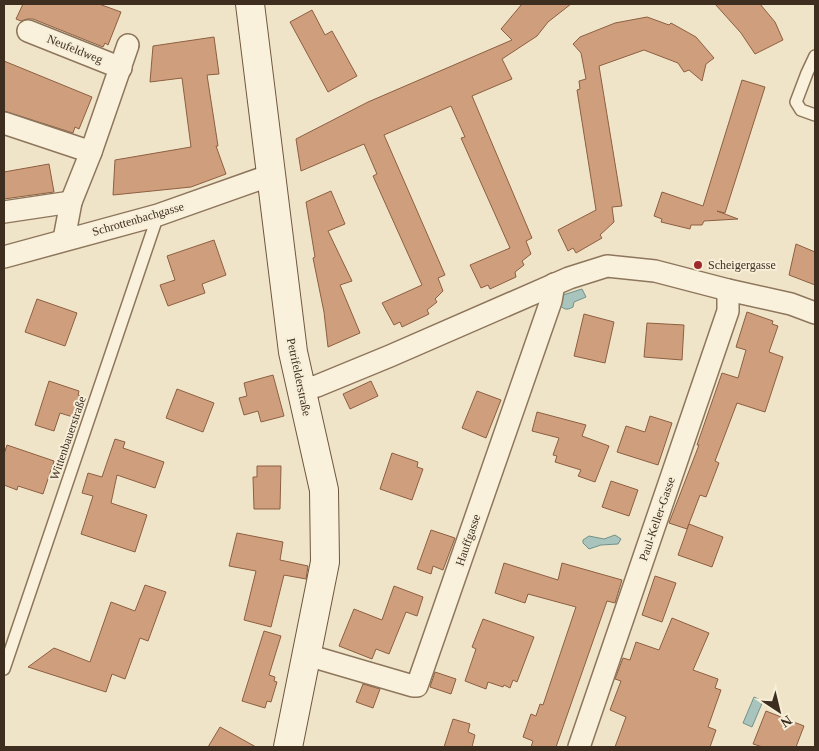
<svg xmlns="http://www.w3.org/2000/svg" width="819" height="751" font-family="Georgia,serif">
<rect width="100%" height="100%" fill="#f0e4c8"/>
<g fill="#a9c4bc" stroke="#6f938a">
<path d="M582,289L586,297L574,302L573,307C566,311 564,309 558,304V299L563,295Z"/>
<path d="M615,535L621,539L618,544L601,545L589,549L583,543V540L589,536L604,539Z"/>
<path d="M754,697L763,701L752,727L743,723Z"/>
</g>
<g fill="#cf9f7d" stroke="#8d5f41">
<path d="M23,4H99L121,12L108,45L105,43L103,47L33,19H27L21,21L16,19Z"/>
<path d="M522,4H571L548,22L537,36L502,59L512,79L472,96L532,238L526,241L531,254L522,261L524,265L515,272L516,277L490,289L488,285L481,288L470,265L510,248L461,138L465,137L451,106L384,135L445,275L438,278L443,291L435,299L437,302L427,310L429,314L402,327L400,322L394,325L382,303L422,285L373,176L377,174L364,144L301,171L296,139L368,102L512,40L501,29Z"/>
<path d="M715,4H760L775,22L783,40L755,54L741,33Z"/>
<path d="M312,10L325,35L332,31L357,76L328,92L290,22Z"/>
<path d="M647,17L669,25L671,23L696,37L714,58L706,64L702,81L689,70L684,72L678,63L644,50L599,66L622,206L612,207L614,222L600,235L602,238L576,253L573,248L568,251L558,230L596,210L577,90L580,89L579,81L586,79L581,53L573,44L580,37L615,23Z"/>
<path d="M214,37L219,74L207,75L218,146H216L226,174L191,187L113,195L115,160L191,147L182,78L150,82L153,46Z"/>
<path d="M4,61L92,97L79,129L75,127L73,133L4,111Z"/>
<path d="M742,80L765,87L725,213L717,211L738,219L704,221L702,225H691L690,229L661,222L662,219L654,216L662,192L703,206Z"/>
<path d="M49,164L54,192L4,199V172Z"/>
<path d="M331,191L345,224L328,231L352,281L340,285L360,333L328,347L324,312L313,258L315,257L306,202Z"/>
<path d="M214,240L226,275L202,284L205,293L168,306L160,285L175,280L167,256Z"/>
<path d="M796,244L815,252V285L789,275Z"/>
<path d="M37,299L77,313L65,346L25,332Z"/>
<path d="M747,312L773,321L772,324L778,326L769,352L783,357L765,412L737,403L715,461L719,463L706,497L700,495L687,529L669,523L699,445H697L722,373L738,378L746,350L736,347Z"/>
<path d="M584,314L614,322L605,363L574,356Z"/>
<path d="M647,323L684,325L682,360L644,357Z"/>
<path d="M273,375L284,416L261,422L258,411L244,415L239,398L247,396L244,383Z"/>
<path d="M49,381L79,391L78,395L80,396L73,417L60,413L54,431L35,425Z"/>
<path d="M371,381L378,396L350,409L343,394Z"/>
<path d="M177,389L214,403L203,432L166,418Z"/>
<path d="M477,391L501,400L486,438L462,428Z"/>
<path d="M537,412L586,425L582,436L609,446L595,482L578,476L581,470L555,462L557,456L553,455L559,438L532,431Z"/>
<path d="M650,416L672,423L658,465L617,452L626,426L645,432Z"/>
<path d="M115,439L125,442L123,448L164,462L155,488L117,475L111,503L147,515L135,552L81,534L93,496L82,493L88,473L102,477Z"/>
<path d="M7,445L54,461L43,494L18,486L17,490L4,485V454Z"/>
<path d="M392,453L418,462L417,467L423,469L412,500L380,489Z"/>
<path d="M257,466H281L280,509H254L253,477H257Z"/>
<path d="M611,481L638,490L629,516L602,507Z"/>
<path d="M689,524L723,537L712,567L678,555Z"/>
<path d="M431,530L455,538L443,570L433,566L431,574L417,569Z"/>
<path d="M237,533L283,542L280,560L308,566L306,579L284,575L271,627L244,620L256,571L229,566Z"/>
<path d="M504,563L558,580L562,563L622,580L615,603L607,601L556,747H531L533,741L523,737L531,714L536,716L540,704L543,705L576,607L528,594L525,603L495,593Z"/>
<path d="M655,576L676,583L662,622L642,615Z"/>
<path d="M145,585L166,592L148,641L140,638L125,679L112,674L106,692L28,667L54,648L90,662L111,602L135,611Z"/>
<path d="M394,586L423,597L417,616L406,612L389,654L376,649L372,659L339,646L354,609L382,620Z"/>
<path d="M672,618L709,633L693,670L718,679L715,688L721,690L708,727L716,730L710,747H615L626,717L610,710L621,681L615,679L623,658L630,660L636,642L659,650Z"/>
<path d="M483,619L534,637L517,682L513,680L510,688L504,685L503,687L488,682L486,689L465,681L476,649L472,647Z"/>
<path d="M264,631L281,636L269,675L275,677L274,681L277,682L271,702L267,701L265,708L242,701Z"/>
<path d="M435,672L456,679L451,694L430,687Z"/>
<path d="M363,684L380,689L373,708L356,702Z"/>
<path d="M766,711L804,726L796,747H763L753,744Z"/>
<path d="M453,719L470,724L468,732L475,735L472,747H444Z"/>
<path d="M220,727L256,747H208Z"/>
</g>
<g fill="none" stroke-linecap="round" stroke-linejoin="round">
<defs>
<g id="service">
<path d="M815,56L807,73L796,102L801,110L815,115"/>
<path d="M4,669L158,215"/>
</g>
<g id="minor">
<path d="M28,31L121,68"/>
<path d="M4,123L91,152"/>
<path d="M4,212L71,202"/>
<path d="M64,239L71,202L91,152L128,45"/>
<path d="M4,257L158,215L271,175"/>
<path d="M301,390L317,386L390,356L569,278L607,266L655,271L728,290L791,304L815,313"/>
<path d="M307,655L413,686H417L551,301L554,284"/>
<path d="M579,747L728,311V290"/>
</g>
<path id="secondary" d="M250,4L293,352L324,490L325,562L288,747"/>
</defs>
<use href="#service" stroke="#8d765c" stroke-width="14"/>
<use href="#minor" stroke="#8d765c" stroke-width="24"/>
<use href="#secondary" stroke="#6f573f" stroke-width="30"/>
<use href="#service" stroke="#faf1dc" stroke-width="11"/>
<use href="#minor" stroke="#faf1dc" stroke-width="21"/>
<use href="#secondary" stroke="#faf1dc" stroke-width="28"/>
</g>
<circle fill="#9e2a2b" stroke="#f7eed8" stroke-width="2" cx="698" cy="265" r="5"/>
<g text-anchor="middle" stroke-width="4" stroke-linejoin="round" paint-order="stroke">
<g font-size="12" fill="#3d2e20" stroke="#f7eed8">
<text transform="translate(75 49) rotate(22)" y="4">Neufeldweg</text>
<text transform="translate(138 219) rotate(-16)" y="4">Schrottenbachgasse</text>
<text transform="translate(299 377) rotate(78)" y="4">Petrifelderstraße</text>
<text transform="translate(68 438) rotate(-71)" y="4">Wittenbauerstraße</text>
<text transform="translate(657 519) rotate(-71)" y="4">Paul-Keller-Gasse</text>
<text transform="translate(468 540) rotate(-71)" y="4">Hauffgasse</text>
</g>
<g font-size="12" fill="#3d2e20" stroke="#f7eed8" text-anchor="start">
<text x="708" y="269">Scheigergasse</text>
</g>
</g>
<rect width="819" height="751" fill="none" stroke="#3d2e20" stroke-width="10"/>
<g transform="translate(779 711) rotate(145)" stroke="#f7eed8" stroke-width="4" paint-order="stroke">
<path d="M0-4L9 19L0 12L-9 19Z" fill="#3d2e20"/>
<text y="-8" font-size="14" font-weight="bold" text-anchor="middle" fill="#3d2e20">N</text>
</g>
</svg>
